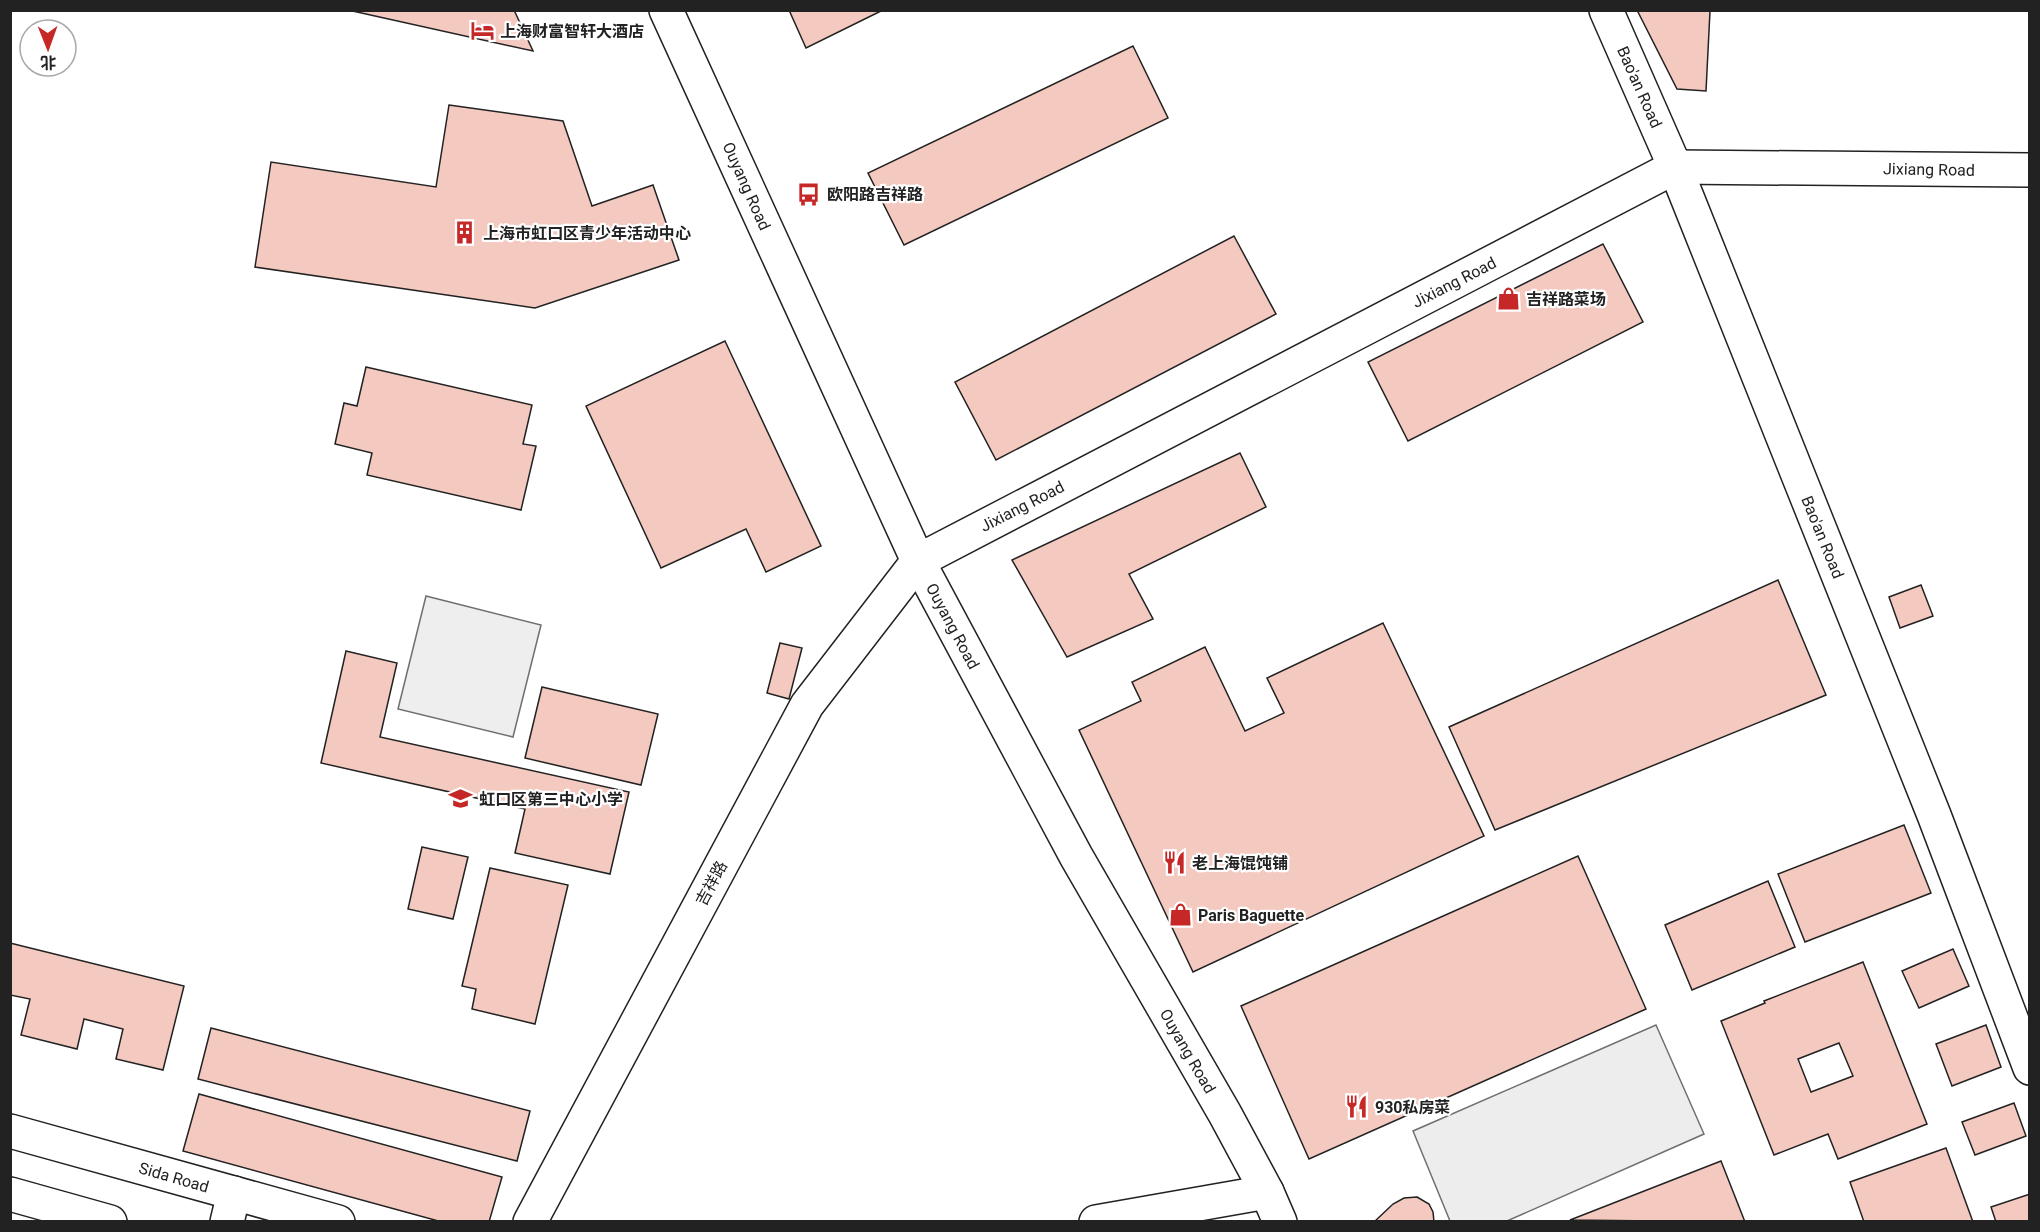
<svg xmlns="http://www.w3.org/2000/svg" width="2040" height="1232" font-family="Roboto,'Noto Sans SC',sans-serif">
<rect width="100%" height="100%" fill="#fff"/>
<path fill="#eee" stroke="#6f6f6f" stroke-width="1.5" d="M426,596L541,625L513,737L398,709Z"/>
<path fill="#ededed" stroke="#6f6f6f" stroke-width="1.5" d="M1656,1025L1704,1134L1507,1221H1450L1413,1131Z"/>
<g fill="#f3c9c0" stroke="#222" stroke-width="1.5" fill-rule="evenodd">
<path d="M348,10H514L533,51Z"/>
<path d="M789,10H883L806,48Z"/>
<path d="M1637,10L1710,11L1706,91L1677,89Z"/>
<path d="M1133,46L1168,118L904,245L868,173Z"/>
<path d="M449,105L563,121L592,206L653,185L679,260L535,308L255,267L271,162L436,187Z"/>
<path d="M1234,236L1276,314L996,460L955,382Z"/>
<path d="M1603,244L1643,322L1408,441L1368,362Z"/>
<path d="M725,341L821,546L766,572L746,529L661,568L586,406Z"/>
<path d="M366,367L532,405L523,444L536,446L521,510L367,475L372,453L335,444L344,403L357,406Z"/>
<path d="M1240,453L1266,507L1129,574L1153,619L1067,657L1012,560Z"/>
<path d="M1778,580L1826,695L1495,830L1449,727Z"/>
<path d="M1921,585L1933,616L1900,628L1889,597Z"/>
<path d="M1383,623L1484,836L1193,972L1079,730L1141,701L1132,682L1205,647L1245,731L1284,713L1267,678Z"/>
<path d="M780,643L802,648L789,699L767,693Z"/>
<path d="M346,651L397,663L380,737L629,792L610,874L515,853L525,809L321,763Z"/>
<path d="M542,687L658,714L641,785L525,758Z"/>
<path d="M1904,825L1931,893L1805,942L1778,874Z"/>
<path d="M422,847L468,857L453,919L408,909Z"/>
<path d="M1578,856L1646,1009L1309,1159L1241,1006Z"/>
<path d="M490,868L568,885L535,1024L472,1009L476,989L462,986Z"/>
<path d="M1768,881L1795,947L1692,990L1665,925Z"/>
<path d="M10,943L184,986L163,1070L116,1059L123,1029L84,1019L77,1049L21,1035L30,999L10,995Z"/>
<path d="M1953,949L1969,986L1919,1008L1902,971Z"/>
<path d="M1863,962L1927,1124L1838,1159L1828,1134L1774,1155L1721,1021L1765,1003L1764,1001ZM1839,1043L1853,1076L1811,1092L1798,1059Z"/>
<path d="M1986,1025L2001,1067L1952,1086L1936,1044Z"/>
<path d="M211,1028L530,1111L517,1161L198,1079Z"/>
<path d="M199,1094L502,1177L489,1222H442L183,1151Z"/>
<path d="M2014,1103L2026,1136L1975,1155L1962,1122Z"/>
<path d="M1946,1148L1973,1222H1864L1850,1182Z"/>
<path d="M1721,1161L1745,1222L1570,1220Z"/>
<path d="M2030,1194V1222H1996L1991,1207Z"/>
<path d="M1417,1197L1429,1204L1433,1212L1434,1222H1374L1393,1204L1404,1198Z"/>
</g>
<g fill="none" stroke-linecap="round" stroke-linejoin="round">
<defs>
<g id="minor">
<path d="M666,10L918,561L1076,856L1225,1114L1267,1192L1280,1222"/>
<path d="M1606,10L1675,167L1934,815L2030,1068"/>
<path d="M10,1131L338,1222"/>
<path d="M10,1194L110,1222"/>
<path d="M227,1222L234,1193"/>
<path d="M530,1222L807,705L918,561L1675,167L2030,170"/>
<path d="M1096,1222L1267,1192"/>
</g>
</defs>
<use href="#minor" stroke="#222" stroke-width="36"/>
<use href="#minor" stroke="#fff" stroke-width="33"/>
</g>
<defs>
<symbol id="hotel-bare" viewBox="-9 -9 18 18"><path d="M-6-4.5h1.5V1H6V5H4.5V3h-9V5H-6ZM-4 0a1.8 1.8 0 1 1 3.6 0ZM.5 0V-2.5h3Q6-2.5 6 0Z" fill="#c62828" stroke="#fff" stroke-width="2.5" paint-order="stroke"/></symbol>
<symbol id="bus-bare" viewBox="-9 -9 18 18"><path d="M-5-6H5V4H4V6H2V4H-2V6H-4V4H-5ZM-3.5-4V0h7V-4ZM-3.5 1.2v1.5H-2V1.2ZM2 1.2v1.5H3.5V1.2Z" fill="#c62828" stroke="#fff" stroke-width="2.5" paint-order="stroke"/></symbol>
<symbol id="building-bare" viewBox="-9 -9 18 18"><path d="M-4-6H4V6H1V3H-1V6H-4ZM-2.5-4.3h1.7v1.8h-1.7ZM.8-4.3h1.7v1.8H.8ZM-2.5-1h1.7V.8h-1.7ZM.8-1h1.7V.8H.8Z" fill="#c62828" stroke="#fff" stroke-width="2.5" paint-order="stroke"/></symbol>
<symbol id="shop-bare" viewBox="-9 -9 18 18"><path d="M-5-2.5h2.3a2.7 3.5 0 0 1 5.4 0H5L5.5 6h-11ZM-1.5-2.5h3a1.5 2.3 0 0 0-3 0Z" fill="#c62828" stroke="#fff" stroke-width="2.5" paint-order="stroke"/></symbol>
<symbol id="school-bare" viewBox="-9 -9 18 18"><path d="M0-5L7-2L0 1L-7-2ZM-4 1L0 2.5L4 1V4Q0 6-4 4Z" fill="#c62828" stroke="#fff" stroke-width="2.5" paint-order="stroke"/></symbol>
<symbol id="restaurant-bare" viewBox="-9 -9 18 18"><path d="M-5-6h1v4h1v-4h1v4h1v-4h1v5L-1.5 .5V6h-2V.5L-5-1ZM5-6V6H3V1.5H1.5Q1.5-4 5-6Z" fill="#c62828" stroke="#fff" stroke-width="2.5" paint-order="stroke"/></symbol>
</defs>
<g fill-rule="evenodd">
<use href="#hotel-bare" x="466" y="14" width="33" height="33"/>
<use href="#bus-bare" x="792" y="178" width="33" height="33"/>
<use href="#building-bare" x="448" y="216" width="33" height="33"/>
<use href="#shop-bare" x="1492" y="282" width="33" height="33"/>
<use href="#school-bare" x="444" y="782" width="33" height="33"/>
<use href="#restaurant-bare" x="1158" y="846" width="33" height="33"/>
<use href="#shop-bare" x="1164" y="898" width="33" height="33"/>
<use href="#restaurant-bare" x="1340" y="1090" width="33" height="33"/>
</g>
<g text-anchor="middle" stroke-width="4.5" stroke-linejoin="round" paint-order="stroke">
<g font-size="16" font-weight="bold" fill="#222" stroke="#fff" text-anchor="start">
<text x="500" y="37">上海财富智轩大酒店</text>
<text x="827" y="200">欧阳路吉祥路</text>
<text x="483" y="239">上海市虹口区青少年活动中心</text>
<text x="1526" y="305">吉祥路菜场</text>
<text x="479" y="805">虹口区第三中心小学</text>
<text x="1192" y="869">老上海馄饨铺</text>
<text x="1198" y="921">Paris Baguette</text>
<text x="1375" y="1113">930私房菜</text>
</g>
<g font-size="16" fill="#222" stroke="#fff">
<text transform="translate(1640 87) rotate(66)" y="6">Bao'an Road</text>
<text transform="translate(1929 169) rotate(1)" y="6">Jixiang Road</text>
<text transform="translate(747 186) rotate(66)" y="6">Ouyang Road</text>
<text transform="translate(1454 282) rotate(-27)" y="6">Jixiang Road</text>
<text transform="translate(1022 506) rotate(-27)" y="6">Jixiang Road</text>
<text transform="translate(1823 537) rotate(68)" y="6">Bao'an Road</text>
<text transform="translate(953 626) rotate(62)" y="6">Ouyang Road</text>
<text transform="translate(711 883) rotate(-62)" y="6">吉祥路</text>
<text transform="translate(1188 1051) rotate(60)" y="6">Ouyang Road</text>
<text transform="translate(174 1177) rotate(16)" y="6">Sida Road</text>
</g>
</g>
<rect width="2040" height="1232" fill="none" stroke="#222222" stroke-width="24"/>
<g transform="translate(48 48) rotate(179)"><circle r="28" fill="#ffffff" stroke="#a7a7a7" stroke-width="1.5"/>
<path d="M0-4.5L10 22L0 15L-10 22Z" fill="#c62828"/>
<text y="-9" font-size="16" font-weight="bold" text-anchor="middle" fill="#222222">北</text>
</g>
</svg>
